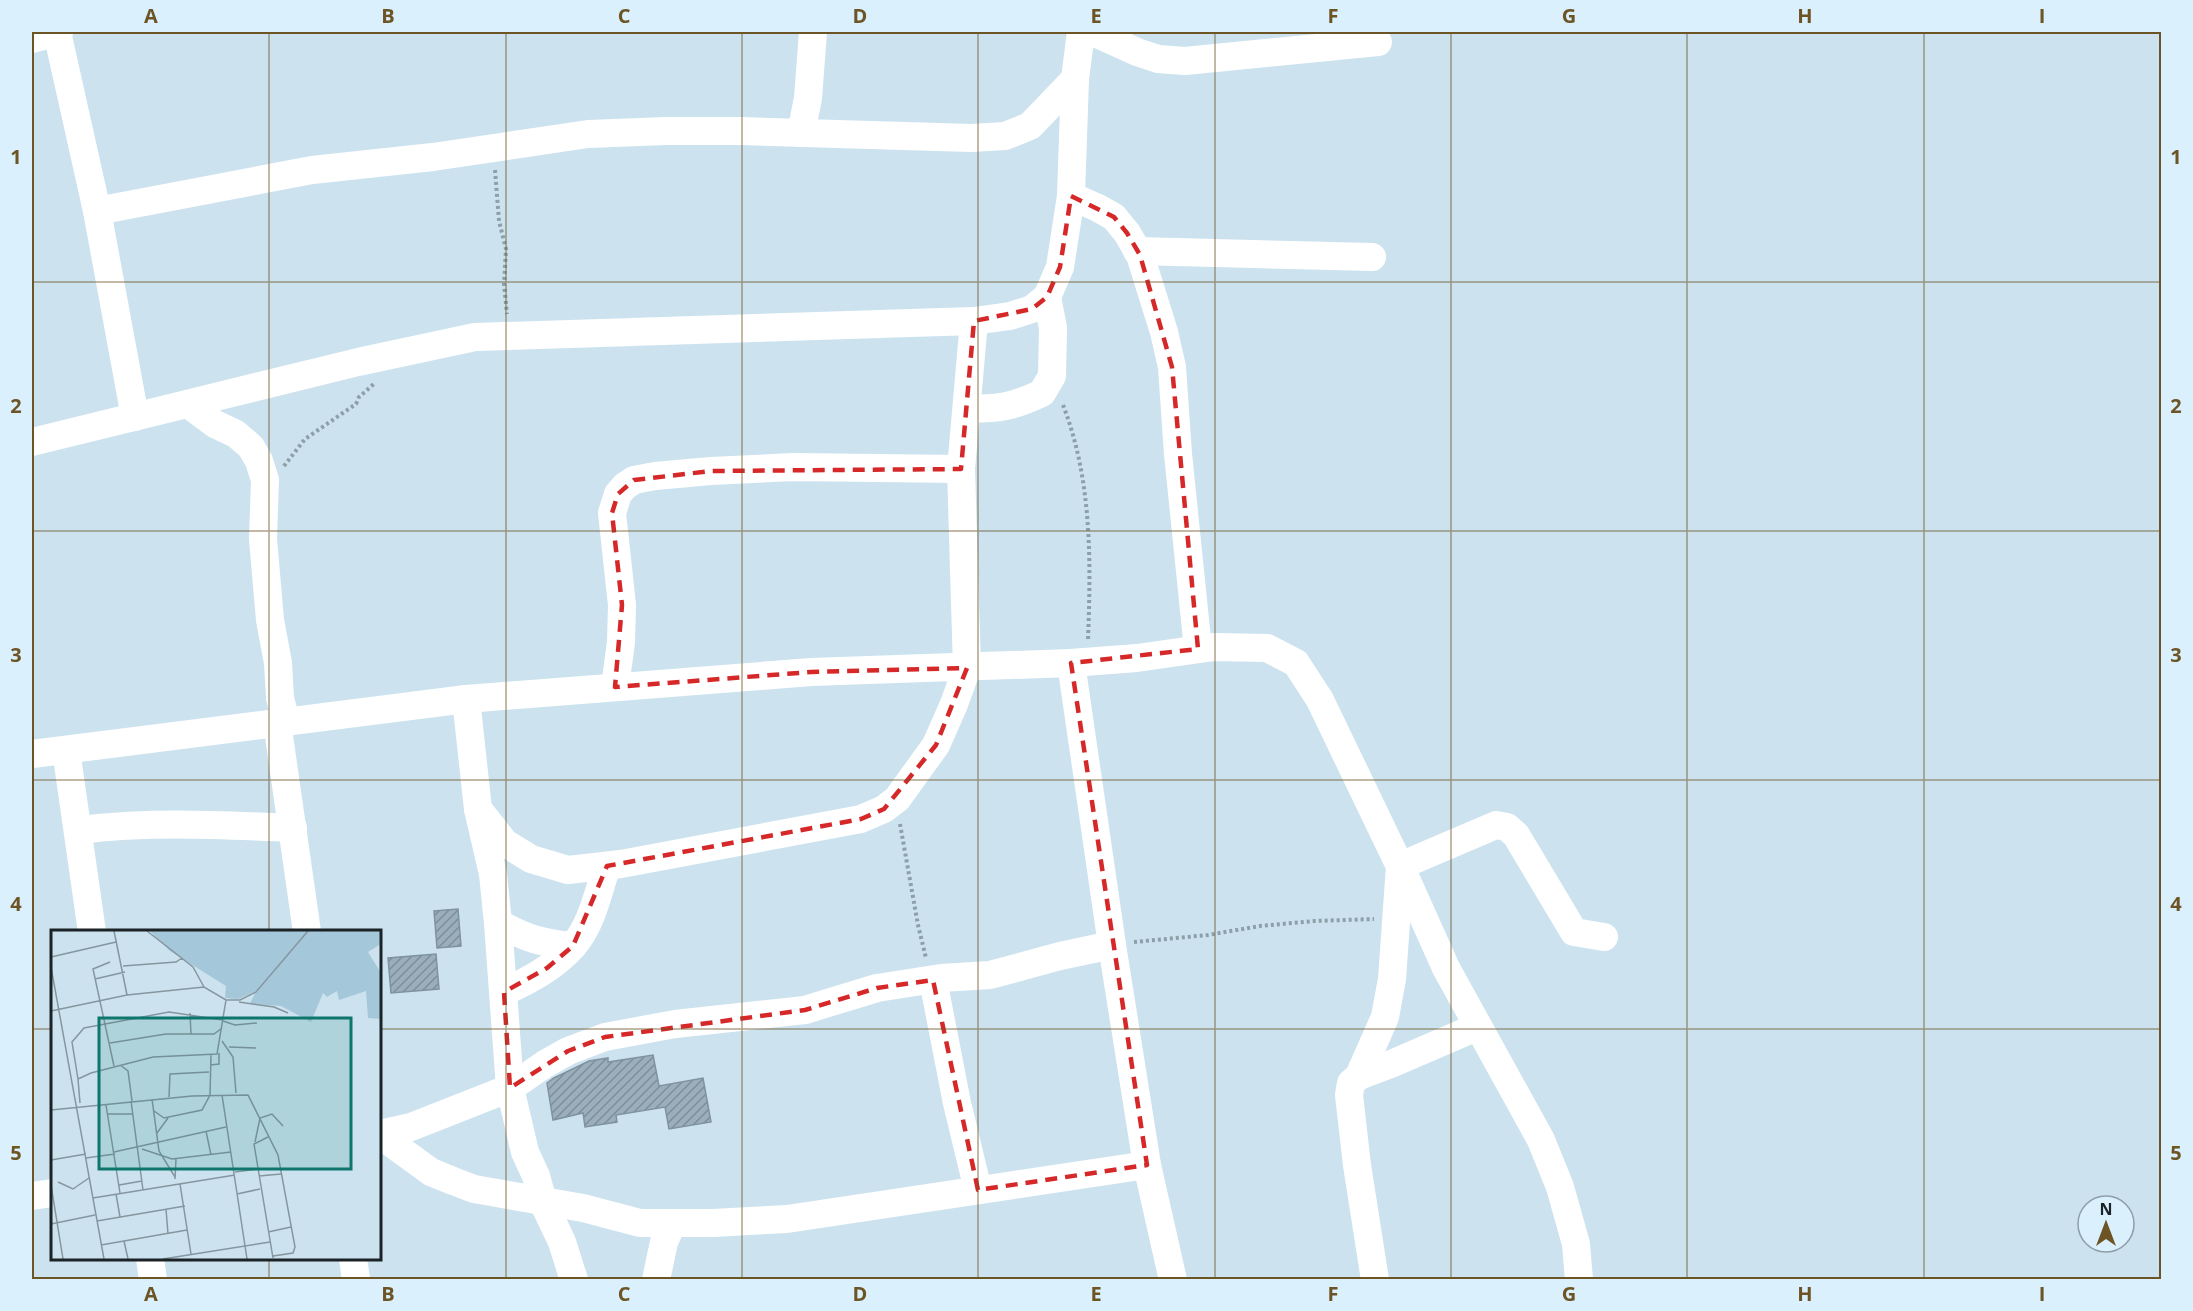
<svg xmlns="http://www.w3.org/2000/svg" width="2193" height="1311" font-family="'Open Sans',sans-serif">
<defs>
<pattern id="building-hatch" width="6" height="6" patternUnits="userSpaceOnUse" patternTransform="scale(1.5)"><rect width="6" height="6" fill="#9aafbb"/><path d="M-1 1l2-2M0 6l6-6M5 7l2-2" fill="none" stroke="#7d8e98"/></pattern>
</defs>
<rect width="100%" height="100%" fill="#cce3ef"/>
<g fill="url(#building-hatch)" stroke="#7f939e" stroke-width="1.5">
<path d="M458,909L461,946L437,948L434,911Z"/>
<path d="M436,954L439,989L391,993L388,958Z"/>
<path d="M653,1055L659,1086L703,1078L711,1122L669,1129L665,1107L616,1115L617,1122L585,1127L583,1113L553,1120L547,1083L554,1078L589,1061L608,1058V1062Z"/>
</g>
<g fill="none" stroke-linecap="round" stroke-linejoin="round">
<g stroke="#8d9fa8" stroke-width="4" stroke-dasharray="3 3" stroke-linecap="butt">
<path d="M495,170L499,221L506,249L504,284L507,314"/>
<path d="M1063,405C1092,480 1091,560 1088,640"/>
<path d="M284,466L305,439L356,404L359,397L375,383"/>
<path d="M900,824L918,925L926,958"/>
<path d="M1134,942L1208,935L1260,926L1314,921L1374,919"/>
</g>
<g stroke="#fff" stroke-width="28">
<path d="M57,32L97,211L135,417"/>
<path d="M1093,32L1137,52L1158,59L1185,61L1378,42"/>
<path d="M32,39L59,32"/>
<path d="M801,133L808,98L813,32"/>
<path d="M1071,196L1098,208L1114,217L1127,233L1140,255L1164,332L1172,367L1178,454L1198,649"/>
<path d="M97,211L312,170L433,157L588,134L666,131H741L971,138L1005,136L1030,126L1075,79"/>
<path d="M1137,251L1372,257"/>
<path d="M188,404L215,424L236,434L251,447L259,461L265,480L263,539L270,620L278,663L280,698L286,721"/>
<path d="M967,408C997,410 1015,406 1042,393L1052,376L1053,328L1047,297"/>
<path d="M32,442L358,362L475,337L974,321L1010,316L1032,309L1047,297L1060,267L1071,196L1075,79L1081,32"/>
<path d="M1071,663L1112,945L1147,1165L1173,1280"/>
<path d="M615,687L621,642L622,605L612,513L618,494L625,486L634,480L655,476L711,471L793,467L961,469"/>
<path d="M466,699L478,809L493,874L498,923L510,1088L525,1152L536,1176L543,1202L562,1242L574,1280"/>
<path d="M277,722L307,932"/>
<path d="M66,750L92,932"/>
<path d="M32,754L466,699L811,672L1071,663L1137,658L1214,647L1267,648L1296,663L1320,700L1407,881L1446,968L1541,1140L1560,1187L1576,1244L1579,1280"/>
<path d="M478,809L505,843L531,859L568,870L621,864L861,819L884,809L897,799L936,745L954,704L967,668L961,469L974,321"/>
<path d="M79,830C150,821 221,825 293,828"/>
<path d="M498,923C527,939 542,943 573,946"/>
<path d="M933,980L957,1103L978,1190"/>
<path d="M504,992C528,981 555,967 573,946C592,925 598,892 607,866"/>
<path d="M1359,1076L1385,1017L1392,979L1400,866L1496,825L1507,827L1516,835L1574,932L1604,937"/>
<path d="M380,1134L411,1127L510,1088L545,1064L568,1051L605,1037L675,1024L805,1010L877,988L941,978L990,975L1060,956L1112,945"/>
<path d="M380,1135L431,1172L453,1181L474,1189L583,1208L640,1223H713L787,1219L1147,1165"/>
<path d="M32,1196L52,1193"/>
<path d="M150,1258L153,1280"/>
<path d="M353,1258L356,1280"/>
<path d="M656,1280L664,1242L672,1224"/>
<path d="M1375,1280L1357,1165L1349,1095L1351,1083L1359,1076L1391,1064L1477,1027"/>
</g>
</g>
<path fill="none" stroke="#d62828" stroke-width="4.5" stroke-dasharray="12 8" stroke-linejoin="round" d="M1071,196L1114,217L1127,233L1140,255L1172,367L1198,649L1071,663L1147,1165L978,1190L933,980L877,988L805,1010L605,1037L568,1051L510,1088L504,992L547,968L573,946L607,866L861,819L884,809L936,745L967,668L811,672L615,687L622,605L612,513L618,494L634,480L711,471L961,469L974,321L1032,309L1047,297L1060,267Z"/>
<path fill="none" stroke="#6c5425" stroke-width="1.5" stroke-opacity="0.55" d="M269,32V932M506,32V1280M742,32V1280M978,32V1280M1215,32V1280M1451,32V1280M1687,32V1280M1924,32V1280M32,282H2162M32,531H2162M32,780H2162M32,1029H52M380,1029H2162M269,1258V1280"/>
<g transform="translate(51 930)">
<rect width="330" height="330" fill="#cce3ef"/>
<path d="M99,1H330V14L317,22L330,43V89L317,88L315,61L288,70L286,61L276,67L272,63L260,92L230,76L199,74L205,61L187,69L174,68L175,56L119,21Z" fill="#a5c7da"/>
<path fill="none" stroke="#85969f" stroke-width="1.5" d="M63,1L76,65M96,1L142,37L153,57M0,27L65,12M59,32L42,39L63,136M72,36L125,32L131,28M0,37L53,329M44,49L74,42M188,72L223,77L237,83M0,81L76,65L153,57L175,70H189L205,62L257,1M139,83L140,104M172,91L184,95L206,93M171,111L182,127L185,163M59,113L115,104H163L171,98M178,117L205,118M69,135L77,141L81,171M159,135L168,134V123M27,149L21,112L33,98L118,82L172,90M171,165L196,329M118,167L119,144L158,142M101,169L108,221L124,247M80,171L92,260M29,173L27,149L40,143L102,127L166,124L175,70M55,175L69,263M0,180L141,166L197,165L227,225L244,317L242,323L222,326M103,181L113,188L151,180L159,165L160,125M57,184H81M155,201L160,225M106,203L117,188M217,207L203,214L222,328M204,212L209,188L221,184L232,196M91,219L121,229L180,222M63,222L175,197M35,228L64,224M0,230L35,224M184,242L206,239M208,246L230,244M124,249L125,229M7,252L22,259L38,248M129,254L140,324M0,255L12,329M68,255L91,251M65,264L69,287M186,264L209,259M42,268L184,245M115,279L117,304M46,291L134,276M0,294L44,285M217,302L240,297M73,311L77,329M50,315L136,300M112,329L219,312"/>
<path fill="#0f766e" fill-opacity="0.15" stroke="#0f766e" stroke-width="3" d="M48,88H300V239H48Z"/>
<rect width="330" height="330" fill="none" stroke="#1b2327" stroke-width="3"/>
</g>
<rect width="2193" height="1311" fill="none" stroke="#daf0fc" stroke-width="66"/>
<g transform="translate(2106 1224)"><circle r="28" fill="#daf0fc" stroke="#8e9ea7" stroke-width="1.5"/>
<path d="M0-4.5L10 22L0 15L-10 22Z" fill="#6c5425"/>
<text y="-9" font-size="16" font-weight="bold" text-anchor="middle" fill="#1b2327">N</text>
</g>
<rect x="33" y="33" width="2127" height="1245" fill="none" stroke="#6c5425" stroke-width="2"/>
<g font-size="20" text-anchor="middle" font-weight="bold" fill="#6c5425">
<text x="151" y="23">A</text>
<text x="388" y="23">B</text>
<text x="624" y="23">C</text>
<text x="860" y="23">D</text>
<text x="1096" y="23">E</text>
<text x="1333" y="23">F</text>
<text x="1569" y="23">G</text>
<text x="1805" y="23">H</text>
<text x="2042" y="23">I</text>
<text x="16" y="164">1</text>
<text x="2176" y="164">1</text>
<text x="16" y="413">2</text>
<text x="2176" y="413">2</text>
<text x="16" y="662">3</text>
<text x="2176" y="662">3</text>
<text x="16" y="911">4</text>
<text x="2176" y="911">4</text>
<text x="16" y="1160">5</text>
<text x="2176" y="1160">5</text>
<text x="151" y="1301">A</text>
<text x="388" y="1301">B</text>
<text x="624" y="1301">C</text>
<text x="860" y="1301">D</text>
<text x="1096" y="1301">E</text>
<text x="1333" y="1301">F</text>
<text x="1569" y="1301">G</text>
<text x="1805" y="1301">H</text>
<text x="2042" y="1301">I</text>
</g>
</svg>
